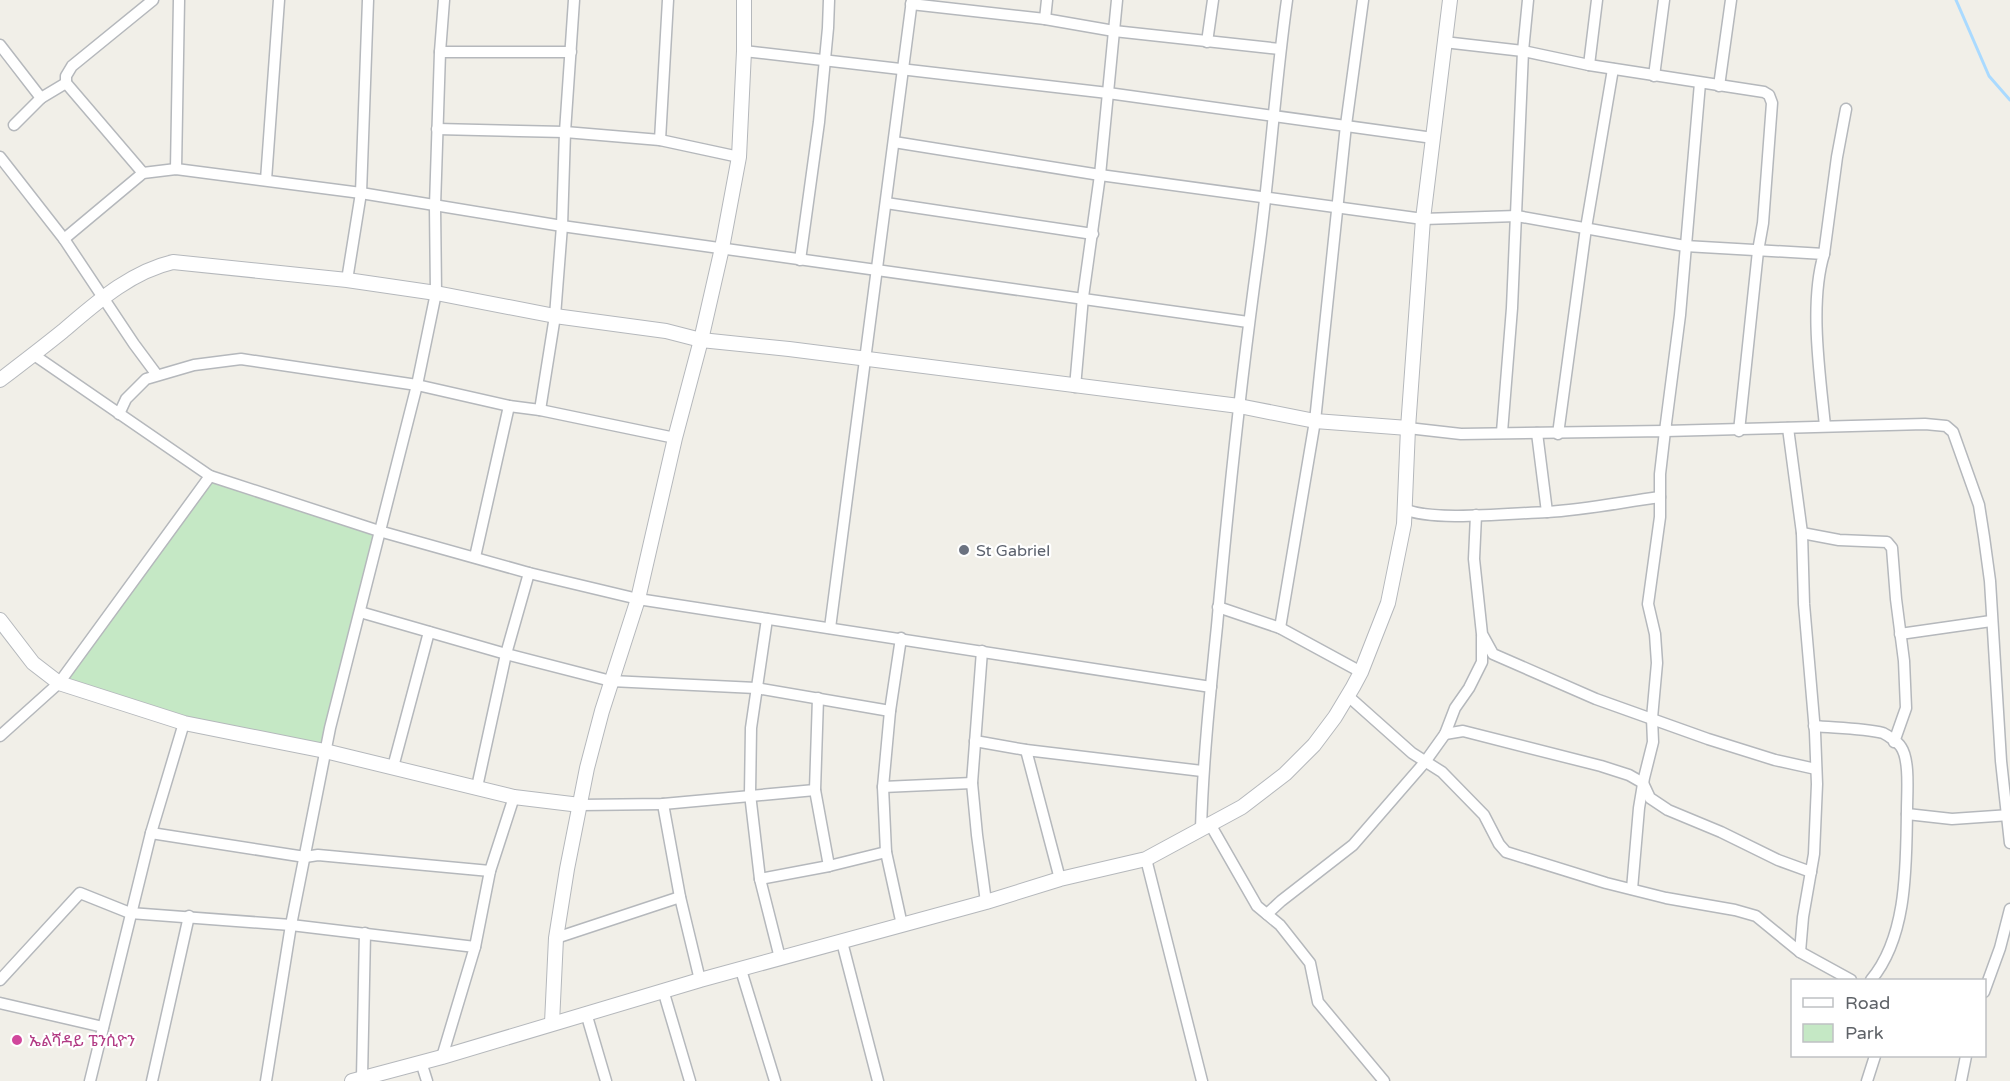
<svg xmlns="http://www.w3.org/2000/svg" width="2010" height="1081" font-family="'Varela Round','Noto Sans Ethiopic',sans-serif">
<rect width="100%" height="100%" fill="#f1efe8"/>
<path fill="#c5e8c5" d="M210,478L380,533L326,753L179,722L60,681Z"/>
<g fill="none" stroke-linecap="round" stroke-linejoin="round">
<path stroke="#aadaff" stroke-width="3" d="M1956,0L1989,76L2010,100"/>
<defs>
<g id="minor">
<path d="M911,4L1045,19L1114,31L1280,49"/>
<path d="M1045,19L1047,0"/>
<path d="M1207,42L1213,0"/>
<path d="M1444,42L1523,51L1589,65L1764,92L1769,95L1772,103L1763,223L1758,251L1739,431"/>
<path d="M0,45L41,98"/>
<path d="M744,51L1108,93L1433,138"/>
<path d="M440,52H571"/>
<path d="M1589,65L1597,0"/>
<path d="M1654,76L1664,0"/>
<path d="M66,83L143,173"/>
<path d="M1700,83L1680,315L1665,431L1925,424L1946,426L1953,432L1979,505L1984,537L1990,581L2001,761L2010,843"/>
<path d="M1719,86L1731,0"/>
<path d="M14,125L41,98L66,83V76L72,66L153,0"/>
<path d="M437,129L565,132L660,140L739,157"/>
<path d="M660,140L668,0"/>
<path d="M894,142L1100,175L1423,219L1517,216L1685,246L1824,254C1809,303 1820,375 1825,426"/>
<path d="M0,157L64,239L134,344L157,375"/>
<path d="M176,169L179,0"/>
<path d="M266,180L279,0"/>
<path d="M886,203L1093,234"/>
<path d="M64,239L143,173L176,169L361,193L562,226L1248,322"/>
<path d="M1824,254L1837,157L1846,109"/>
<path d="M800,260L819,122L828,28L829,0"/>
<path d="M347,280L361,193L368,0"/>
<path d="M34,355L210,476L379,531L529,573L638,599L1211,687"/>
<path d="M1075,387L1083,297L1100,175L1117,0"/>
<path d="M540,410L555,316L562,226L565,132L574,0"/>
<path d="M119,414L126,399L146,379L194,365L241,359L417,385L509,406L540,410L675,438"/>
<path d="M1408,428L1461,434L1665,431L1660,474V517L1648,604L1655,634L1657,663L1652,718L1653,742L1644,778L1639,808L1632,889"/>
<path d="M1788,428L1802,533L1804,604L1815,732L1817,784L1814,854L1803,917L1800,952"/>
<path d="M1502,432L1512,308L1523,51L1528,0"/>
<path d="M1558,434L1586,228L1613,69"/>
<path d="M1404,509C1434,522 1511,513 1547,512L1537,433"/>
<path d="M1547,512C1585,510 1622,502 1660,497"/>
<path d="M1476,515L1474,559L1482,634L1493,654L1596,699L1708,739L1775,760L1816,769"/>
<path d="M1802,533L1839,540L1887,542L1892,548L1896,599L1904,661L1906,708L1894,742"/>
<path d="M475,557L509,406"/>
<path d="M1218,607L1280,628L1361,672"/>
<path d="M360,612L506,654L611,681L756,688L890,711"/>
<path d="M767,619L751,728L750,794L760,879L780,958"/>
<path d="M830,628L912,0"/>
<path d="M1280,628L1315,421L1346,125L1363,0"/>
<path d="M1900,634L1991,621"/>
<path d="M901,638L890,711L883,787L886,852L902,925"/>
<path d="M982,651L972,783L977,835L986,902"/>
<path d="M1348,696L1412,753L1442,772L1484,815L1499,844L1506,852L1606,883L1666,898L1735,910L1756,916L1800,952L1851,980"/>
<path d="M818,698L815,790L829,866"/>
<path d="M1814,726C1835,728 1863,728 1883,733C1887,735 1898,742 1901,747C1910,760 1907,793 1907,810C1906,864 1908,936 1871,980"/>
<path d="M1445,734L1463,731L1601,766L1629,775L1643,783L1650,798L1668,810L1721,832L1778,860L1811,872"/>
<path d="M0,736L59,683L210,476"/>
<path d="M975,741L1026,750L1202,771"/>
<path d="M1026,750L1060,879"/>
<path d="M393,767L429,632"/>
<path d="M477,787L506,654L529,573"/>
<path d="M883,787L972,783"/>
<path d="M663,804L680,897L700,980"/>
<path d="M580,805L663,804L815,790"/>
<path d="M1907,814L1952,819L2010,815"/>
<path d="M1210,824L1257,906L1280,925L1310,963L1318,1002L1384,1081"/>
<path d="M1201,829C1203,761 1210,694 1217,626C1228,503 1241,379 1258,257C1270,171 1275,85 1287,0"/>
<path d="M151,833L305,857L318,855L490,871"/>
<path d="M1146,859L1202,1081"/>
<path d="M760,879L829,866L886,852"/>
<path d="M1267,914L1281,901L1353,845L1425,762L1445,734L1455,708L1469,688L1482,662V637"/>
<path d="M556,938L680,897"/>
<path d="M842,942L878,1081"/>
<path d="M741,970L775,1081"/>
<path d="M0,980L80,893L130,913L291,925L475,947"/>
<path d="M663,990L690,1081"/>
<path d="M1984,992L2000,948L2010,909"/>
<path d="M0,1003L103,1027"/>
<path d="M586,1013L606,1081"/>
<path d="M442,1057L475,947L490,871L514,797"/>
<path d="M421,1062L427,1081"/>
<path d="M362,1078L365,933"/>
<path d="M90,1081L151,833L184,723"/>
<path d="M152,1081L189,916"/>
<path d="M266,1081L291,925L330,728L417,385L436,293L435,206L440,52L444,0"/>
<path d="M1867,1081L1875,1056"/>
<path d="M1961,1081L1966,1056"/>
</g>
<g id="tertiary">
<path d="M0,380C21,364 42,348 63,331C96,303 130,272 173,262L347,280L436,293L555,316L666,331L701,340L789,349L1239,406L1315,421L1408,428"/>
<path d="M0,620L33,663L59,683L184,723L325,751L514,797L580,805"/>
<path d="M552,1023L556,938L567,869L587,768L602,711L638,599L675,438L701,340L722,248L739,157L744,51V0"/>
<path d="M352,1081L442,1057L700,980L986,902L1060,879L1146,859L1242,807L1285,774L1314,745L1335,717L1353,687L1361,672L1388,603L1404,524L1408,428L1423,219L1450,0"/>
</g>
</defs>
<use href="#minor" stroke="#b5b8bc" stroke-width="13"/>
<use href="#tertiary" stroke="#b5b8bc" stroke-width="16"/>
<use href="#minor" stroke="#fff" stroke-width="10"/>
<use href="#tertiary" stroke="#fff" stroke-width="14"/>
</g>
<circle fill="#6b7280" stroke="#fff" stroke-width="2" cx="964" cy="550" r="6"/>
<circle fill="#d1479c" stroke="#fff" stroke-width="2" cx="17" cy="1040" r="6"/>
<g text-anchor="middle" stroke-width="4.5" stroke-linejoin="round" paint-order="stroke">
<g font-size="16" fill="#5b616d" stroke="#fff" text-anchor="start">
<text x="976" y="556">St Gabriel</text>
</g>
<g font-size="16" fill="#b23c85" stroke="#fff" text-anchor="start">
<text x="29" y="1046">ኤልሻዳይ ፔንሲዮን</text>
</g>
</g>
<rect x="1791" y="979" width="195" height="78" fill="#ffffff" stroke="#bfc1c3" stroke-width="1.5"/>
<rect x="1803" y="998" width="30" height="9" fill="#ffffff" stroke="#bfc1c3" stroke-width="1.5"/>
<text x="1845" y="1009" font-size="18" fill="#5f6368">Road</text>
<rect x="1803" y="1024" width="30" height="18" fill="#c5e8c5" stroke="#bfc1c3" stroke-width="1.5"/>
<text x="1845" y="1039" font-size="18" fill="#5f6368">Park</text>
</svg>
